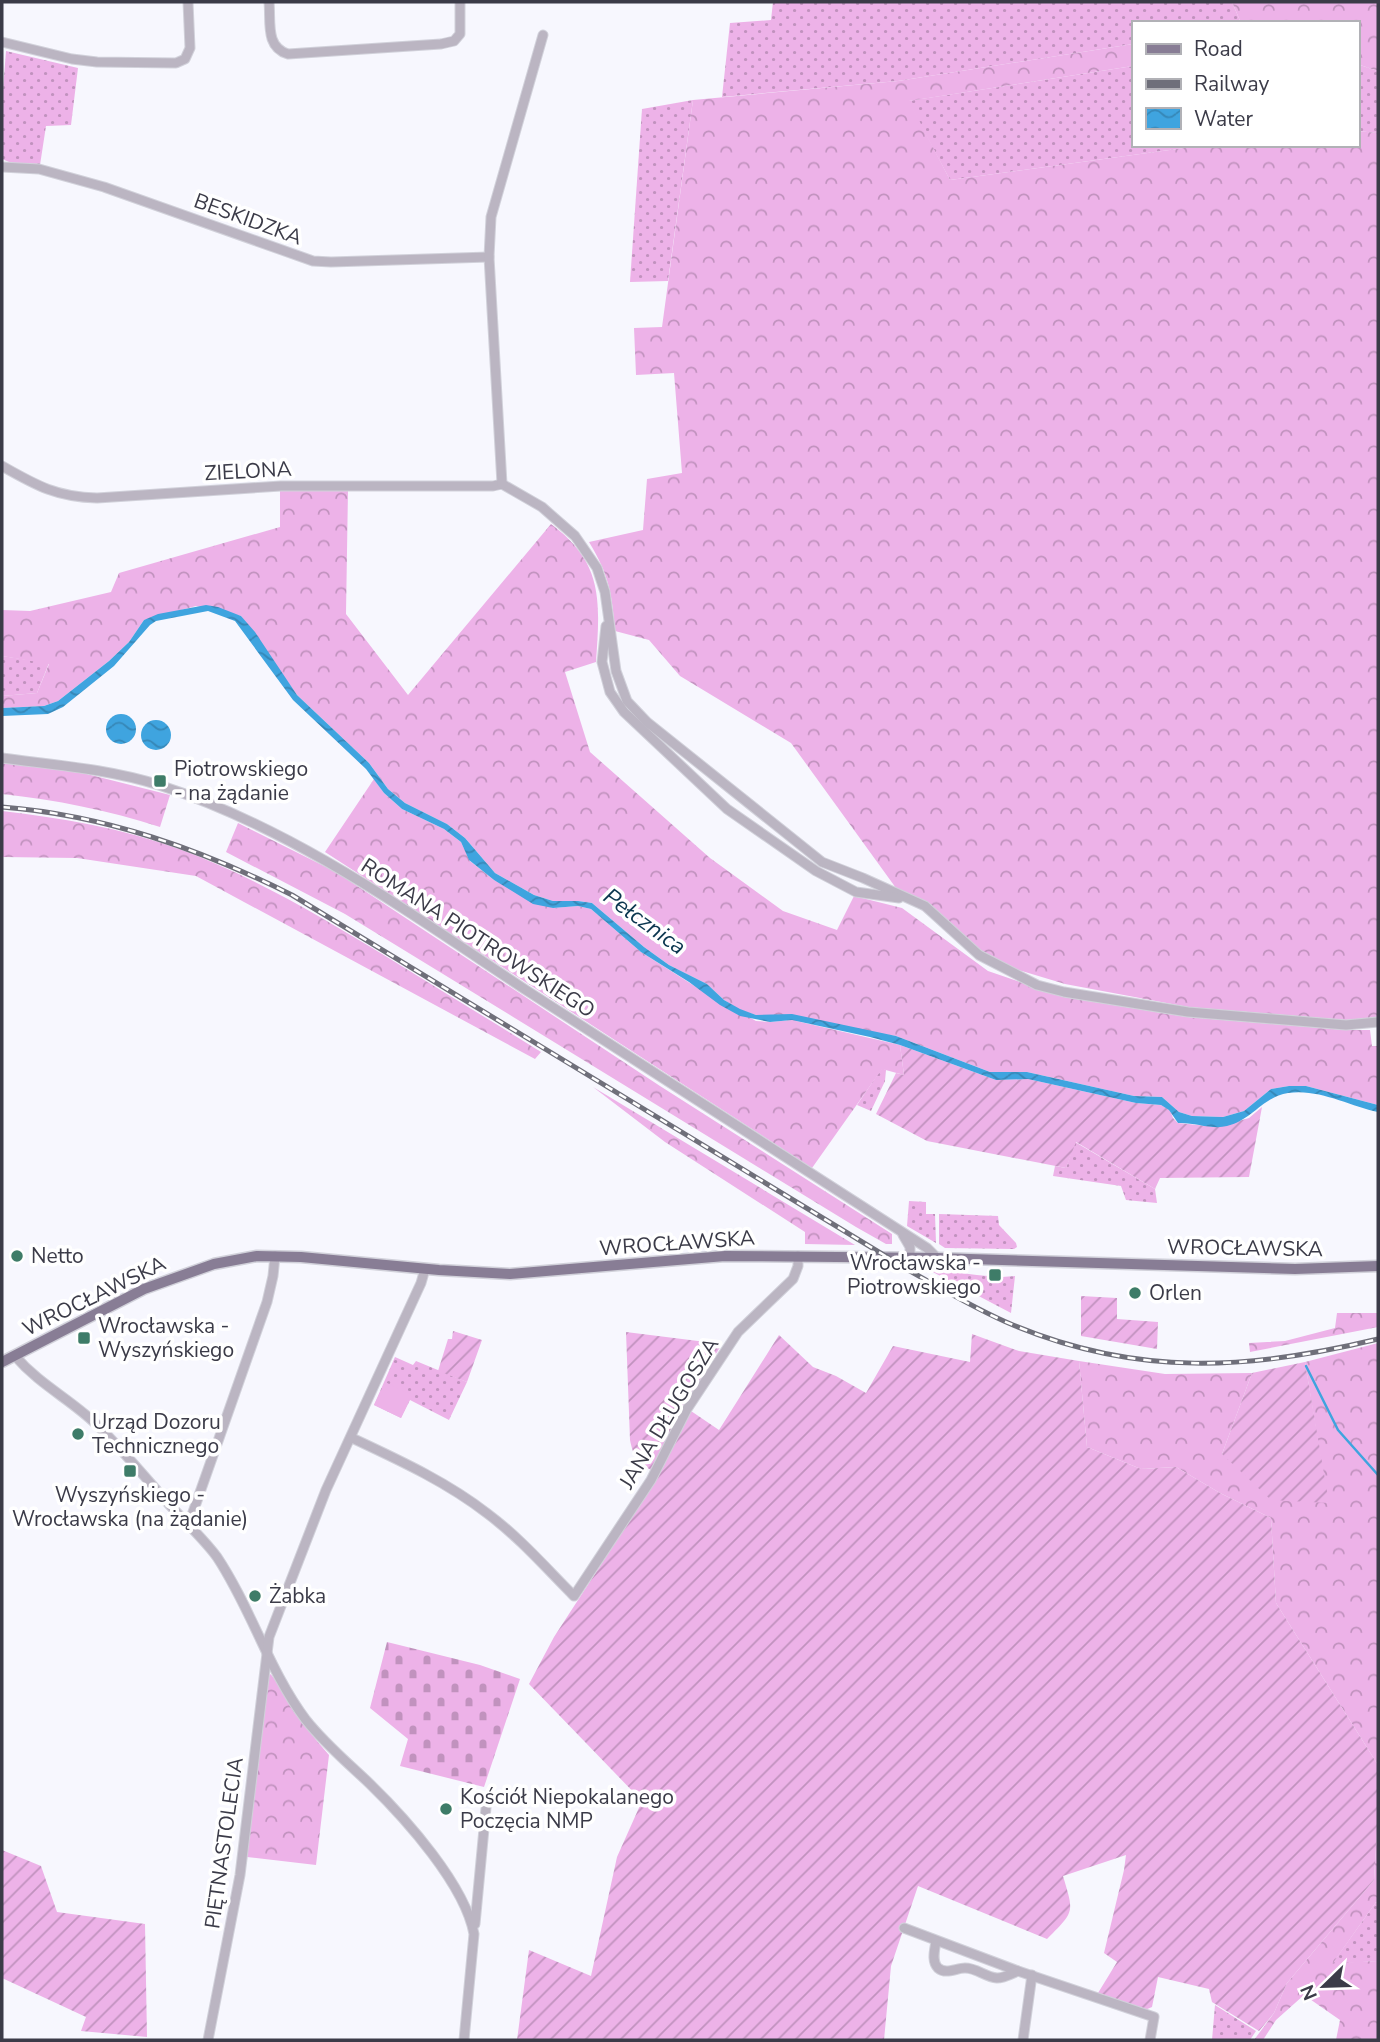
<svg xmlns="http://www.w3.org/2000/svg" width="1380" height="2042" font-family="'Nunito Sans',sans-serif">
<defs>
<pattern id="grass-dots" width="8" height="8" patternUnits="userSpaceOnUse" patternTransform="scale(1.75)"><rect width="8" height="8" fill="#edb2e8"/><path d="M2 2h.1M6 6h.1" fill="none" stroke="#c192be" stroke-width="1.8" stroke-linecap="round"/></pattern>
<pattern id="forest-crowns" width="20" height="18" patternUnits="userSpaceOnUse" patternTransform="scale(1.75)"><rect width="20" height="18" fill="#edb2e8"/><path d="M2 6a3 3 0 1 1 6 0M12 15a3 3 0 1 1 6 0" fill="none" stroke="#c192be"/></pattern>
<pattern id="cemetery-stones" width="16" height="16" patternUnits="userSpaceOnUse" patternTransform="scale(1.75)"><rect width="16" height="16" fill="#edb2e8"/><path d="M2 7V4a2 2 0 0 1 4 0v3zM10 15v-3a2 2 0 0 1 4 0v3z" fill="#c192be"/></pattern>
<pattern id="garden-furrows" width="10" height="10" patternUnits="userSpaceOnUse" patternTransform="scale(1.75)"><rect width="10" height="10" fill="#edb2e8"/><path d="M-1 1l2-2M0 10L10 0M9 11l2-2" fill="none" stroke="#c192be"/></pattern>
<pattern id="water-waves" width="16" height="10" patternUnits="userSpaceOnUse" patternTransform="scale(1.75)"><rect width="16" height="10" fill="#3fa4df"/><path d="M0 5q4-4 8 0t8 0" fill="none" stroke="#3687b7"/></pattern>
</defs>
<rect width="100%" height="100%" fill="#f7f7fe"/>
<g fill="url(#grass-dots)">
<path d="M773,2H1232L1241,23H1133V44L898,81L722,97L730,23L771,20Z"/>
<path d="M6,51L78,68L71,125L46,126L40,165L14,164L2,159V103Z"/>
<path d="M1357,64L1378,71V133L1357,131Z"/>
<path d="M1133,66V145H1206L950,180L908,101Z"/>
<path d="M693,100L668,281L630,282L642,109Z"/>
<path d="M2,656L49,663L37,693L2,696Z"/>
<path d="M882,1068L886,1070L885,1081L871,1111L857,1105Z"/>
<path d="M1075,1142L1155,1189L1157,1203L1126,1200L1121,1186L1053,1176L1055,1166L1066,1168Z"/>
<path d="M909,1201L926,1202V1214H935L936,1243L907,1226Z"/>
<path d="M939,1214L998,1216L999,1225L1016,1243L1017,1247L1014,1249L945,1248L939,1244Z"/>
<path d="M929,1270C951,1270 971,1276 993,1276V1280H1001L1002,1277L1015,1276L1011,1313Z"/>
<path d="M395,1357L413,1365L416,1361L467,1382L449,1420L410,1400L401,1418L374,1405Z"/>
<path d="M1376,1902L1378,1903V1961L1332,1964Z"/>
<path d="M1215,2005L1256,2031L1250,2040H1212Z"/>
</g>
<g fill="url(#forest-crowns)">
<path d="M1232,2H1378V71L1357,64V23H1241Z"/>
<path d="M1133,44V66L909,101L950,180L1206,145H1357V131L1378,133V1018L1345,1020L1188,1007L1065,984L992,962L901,895L791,743L680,676L649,640L615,631C612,593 609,575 589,542L643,530L647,479L682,473L674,373L636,375L634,328L662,327L693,100L898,81Z"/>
<path d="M280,490H348L346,614L408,695L551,524C604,563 600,602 596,662L565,672L590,752L710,858L783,911L837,930L854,896L902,908L988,971L1064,997L1187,1017L1345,1030H1370L1372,1046H1378V1105L1306,1086H1289L1271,1089L1244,1111L1223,1117L1192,1116L1179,1112L1162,1097L1134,1096L1027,1072H990L896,1036L756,1015L740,1010L724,1000L707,984L669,965L644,947L592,903L578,901H553L534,895L495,873L465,838L447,824L405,803L388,789L369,763L297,695L241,616L196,606L144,620L129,642L109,661L58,701L44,706L2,708V696L37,693L49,664L2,656V610L30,611L111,592L119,573L280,527Z"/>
<path d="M2,763L79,772L170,795L160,827C108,810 56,800 2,794Z"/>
<path d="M374,779L384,793L402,809L444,829L461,842L470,861L494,880L553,908L578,906L591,909L641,952L704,992L756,1021L770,1022L792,1020L900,1045L904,1075L882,1069L812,1168L325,852Z"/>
<path d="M2,811C61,818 122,828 179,849C253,876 320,916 387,957C438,989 490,1020 541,1052L535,1059L196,876L77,858L2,857Z"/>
<path d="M238,823L336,872L660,1086L892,1234V1244H886L856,1227L345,914L226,852Z"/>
<path d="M593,1087L855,1245L805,1244V1232L665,1142Z"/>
<path d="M1337,1313H1378V1327L1250,1352L1249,1343L1285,1341L1335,1328Z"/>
<path d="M1378,1343V1765L1276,1603L1271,1518L1220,1493L1176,1467L1141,1469L1087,1447L1079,1361L1165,1374L1252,1373L1222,1454L1328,1503L1305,1362Z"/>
<path d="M268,1672C279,1681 282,1694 290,1705C302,1723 315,1739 329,1755L316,1865L247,1857Z"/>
<path d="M1378,1814V1903L1376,1902L1333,1963L1378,1961V2040H1336L1340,2020L1304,1995L1276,2020L1263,2040H1254L1274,2013L1287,1983L1374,1880Z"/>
</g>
<path fill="url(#cemetery-stones)" d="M387,1642L480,1665L520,1679L484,1787L400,1766L408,1739L370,1708Z"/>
<g fill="url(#garden-furrows)">
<path d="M900,1045L996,1080L1028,1079L1136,1103L1161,1105L1170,1110L1173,1118L1178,1123L1218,1127L1249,1118L1262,1107L1249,1177L1160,1178L1155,1189L1076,1142L1066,1168L927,1141L876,1114L896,1073L904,1075Z"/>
<path d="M1081,1296L1117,1298V1319L1158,1322L1157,1349L1081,1336Z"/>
<path d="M453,1331L482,1340L467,1382L438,1371L448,1339H452Z"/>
<path d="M626,1332L722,1344L684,1406L651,1470C637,1462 633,1455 630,1440Z"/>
<path d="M972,1334L1019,1351L1079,1361L1087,1447L1141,1469L1176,1467L1220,1493L1271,1518L1276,1603L1378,1765V1814L1374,1880L1287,1983L1274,2013L1259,2031L1212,2002L1209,1989L1158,1977L1152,2007L1145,2010L1098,1993L1117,1962L1104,1953L1124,1870L1126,1855L1063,1876C1074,1913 1075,1911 1047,1939L918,1886L891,1966L884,2040H517L529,1950L591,1976L617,1857L642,1801L529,1684L554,1637L656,1480L691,1411L719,1430L779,1335L813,1367L836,1376L866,1393L893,1346L970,1362Z"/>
<path d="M1305,1362L1329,1503L1271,1500L1222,1454L1252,1373Z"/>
<path d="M2,1850L41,1866L57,1912L145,1924L147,2037L81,2031L86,2017L2,1978Z"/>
</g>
<path fill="#edb2e8" d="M385,1382L412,1395L401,1418L374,1405Z"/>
<g fill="url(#water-waves)">
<path d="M206,605L218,607L241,616L255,632L297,695L369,763L388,789L405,803L447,824L465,838L495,873L534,895L553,901H578L592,903L644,947L669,965L707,984L724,1000L740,1009L756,1015L792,1014L896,1036L990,1072H1027L1134,1096L1162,1097L1179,1112L1192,1116L1223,1117L1244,1111L1271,1089L1289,1086H1306L1378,1105V1112C1350,1106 1318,1088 1288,1093C1264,1096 1251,1121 1227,1126C1212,1130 1194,1122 1178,1123L1169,1110L1161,1105L1136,1103L1028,1079L996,1080L900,1045L870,1037L792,1020L770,1022L740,1016L720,1005L689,982L641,952L591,909L578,906L553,908L533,904L494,880L469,860L461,842L444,829L402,809L384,793L366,769L293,700L235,621L208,611L156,621L150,625L114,666L63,707L48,714L2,716V708L44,706L58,701L109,661L129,642L144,620L158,614Z"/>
<circle cx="121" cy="729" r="15"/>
<circle cx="156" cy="735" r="15"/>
</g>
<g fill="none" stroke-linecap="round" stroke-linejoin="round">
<path stroke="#3fa4df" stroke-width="2.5" d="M1306,1366L1338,1430L1378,1475"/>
<defs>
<g id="minor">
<path d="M269,2C271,22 265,47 288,54L441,44L454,41L460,34V2"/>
<path d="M2,42L72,59L97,62L176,63L185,59L190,48L188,2"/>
<path d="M2,167L39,169L104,187L313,261L331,262L489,257"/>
<path d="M2,466C37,486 57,497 97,498L281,486H493L502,484"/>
<path d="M502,484L542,507L575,536L597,568L605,592L616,671L627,701L647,722L822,862L863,878L925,906L979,955L1037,985L1064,992L1188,1012L1346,1025L1378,1022"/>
<path d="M502,484L489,257L491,217L543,35"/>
<path d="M606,626L602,662L610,692L624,712L727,809L816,871L856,892L899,898"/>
<path d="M2,758C54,765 109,769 159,785C295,829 411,914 529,992C661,1078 794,1163 927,1248L937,1258"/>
<path d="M903,1235L910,1247V1258"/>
<path d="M15,1356C40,1385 70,1399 96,1424C121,1448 144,1476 167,1502C183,1520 203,1538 217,1557C251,1608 269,1671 306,1720C325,1744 348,1763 370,1784C406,1819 465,1885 474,1934L464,2040"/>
<path d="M352,1438C399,1460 447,1482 488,1514C520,1538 546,1568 574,1596L651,1480L687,1409L738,1332L793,1279L798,1266V1256"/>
<path d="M186,1523L192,1515L267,1302L273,1276L275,1256"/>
<path d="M475,1924L487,1797"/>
<path d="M904,1928L1018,1971L1154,2017L1150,2040"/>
<path d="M936,1941C935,1949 931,1961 938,1968C946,1975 956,1968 965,1968C977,1968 985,1977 997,1978C1004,1978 1011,1974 1018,1971"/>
<path d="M208,2040L240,1875L269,1637L326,1490L421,1283L425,1269"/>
<path d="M1023,2040L1032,1975"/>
</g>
<path id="major" d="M2,1362L144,1289L214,1264L257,1256L301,1257L439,1270L510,1274L725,1256L937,1258L1295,1269L1378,1266"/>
</defs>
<use href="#minor" stroke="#d1d1da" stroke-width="11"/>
<use href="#major" stroke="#d1d1da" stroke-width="13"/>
<use href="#minor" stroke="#bbb5c2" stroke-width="9"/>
<use href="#major" stroke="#887d95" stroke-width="10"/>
<defs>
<path id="rail" d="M2,807C105,815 200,849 292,895L910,1271C944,1290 977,1310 1013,1325C1138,1377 1250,1370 1378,1339"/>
</defs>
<use href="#rail" stroke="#6f6f7a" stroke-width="5"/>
<use href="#rail" stroke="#fff" stroke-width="2.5" stroke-dasharray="8" stroke-linecap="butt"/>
</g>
<g fill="#3e7c68" stroke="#fff" stroke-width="2.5">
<rect x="153" y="774" width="14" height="14" rx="3.5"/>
<circle cx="17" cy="1256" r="7"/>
<rect x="988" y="1268" width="14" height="14" rx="3.5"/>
<circle cx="1135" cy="1293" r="7"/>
<rect x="77" y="1331" width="14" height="14" rx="3.5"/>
<circle cx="78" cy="1434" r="7"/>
<rect x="123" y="1464" width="14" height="14" rx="3.5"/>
<circle cx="255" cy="1596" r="7"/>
<circle cx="446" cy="1809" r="7"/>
</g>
<g text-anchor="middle" stroke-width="7" stroke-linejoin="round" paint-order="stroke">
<g font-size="21" fill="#3b3b48" stroke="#fff">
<text transform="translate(248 219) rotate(20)" y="7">BESKIDZKA</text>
<text transform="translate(248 471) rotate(-3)" y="7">ZIELONA</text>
<text transform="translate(478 938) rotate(33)" y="7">ROMANA PIOTROWSKIEGO</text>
<text transform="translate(677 1243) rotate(-4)" y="7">WROCŁAWSKA</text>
<text transform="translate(1245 1248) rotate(1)" y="7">WROCŁAWSKA</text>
<text transform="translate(94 1296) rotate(-26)" y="7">WROCŁAWSKA</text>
<text transform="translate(669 1413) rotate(-59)" y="7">JANA DŁUGOSZA</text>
<text transform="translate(224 1843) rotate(-82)" y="7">PIĘTNASTOLECIA</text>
</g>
<g font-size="21" fill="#3b3b48" stroke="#fff" text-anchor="start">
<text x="174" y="776">Piotrowskiego<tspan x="174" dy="24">- na żądanie</tspan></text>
<text x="31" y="1263">Netto</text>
<text x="981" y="1270" text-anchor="end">Wrocławska -<tspan x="981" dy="24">Piotrowskiego</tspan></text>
<text x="1149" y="1300">Orlen</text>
<text x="98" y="1333">Wrocławska -<tspan x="98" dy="24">Wyszyńskiego</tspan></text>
<text x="92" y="1429">Urząd Dozoru<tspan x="92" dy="24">Technicznego</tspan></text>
<text x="130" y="1502" text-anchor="middle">Wyszyńskiego -<tspan x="130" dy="24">Wrocławska (na żądanie)</tspan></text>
<text x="269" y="1603">Żabka</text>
<text x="460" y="1804">Kościół Niepokalanego<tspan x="460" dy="24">Poczęcia NMP</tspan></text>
</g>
<g font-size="23" font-style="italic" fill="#0b364f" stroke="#fff">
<text transform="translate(645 921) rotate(36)" y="8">Pełcznica</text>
</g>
</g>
<rect width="1380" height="2042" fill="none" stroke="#3b3b48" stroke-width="7"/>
<rect x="1132" y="21" width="228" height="126" fill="#ffffff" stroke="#b1b1b6" stroke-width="2"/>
<rect x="1146" y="44" width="35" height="10" fill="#887d95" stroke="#b1b1b6" stroke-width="2"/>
<text x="1194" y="56" font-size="21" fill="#3b3b48">Road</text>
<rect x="1146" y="79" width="35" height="10" fill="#6f6f7a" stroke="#b1b1b6" stroke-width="2"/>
<text x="1194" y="91" font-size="21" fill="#3b3b48">Railway</text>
<rect x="1146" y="108" width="35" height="21" fill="url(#water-waves)" stroke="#b1b1b6" stroke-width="2"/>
<text x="1194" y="126" font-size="21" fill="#3b3b48">Water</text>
<g transform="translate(1324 1986) rotate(247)" stroke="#ffffff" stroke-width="5" paint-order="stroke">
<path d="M0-5L12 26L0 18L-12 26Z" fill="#3b3b48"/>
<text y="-10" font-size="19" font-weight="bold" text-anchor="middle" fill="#3b3b48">N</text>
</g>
</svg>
